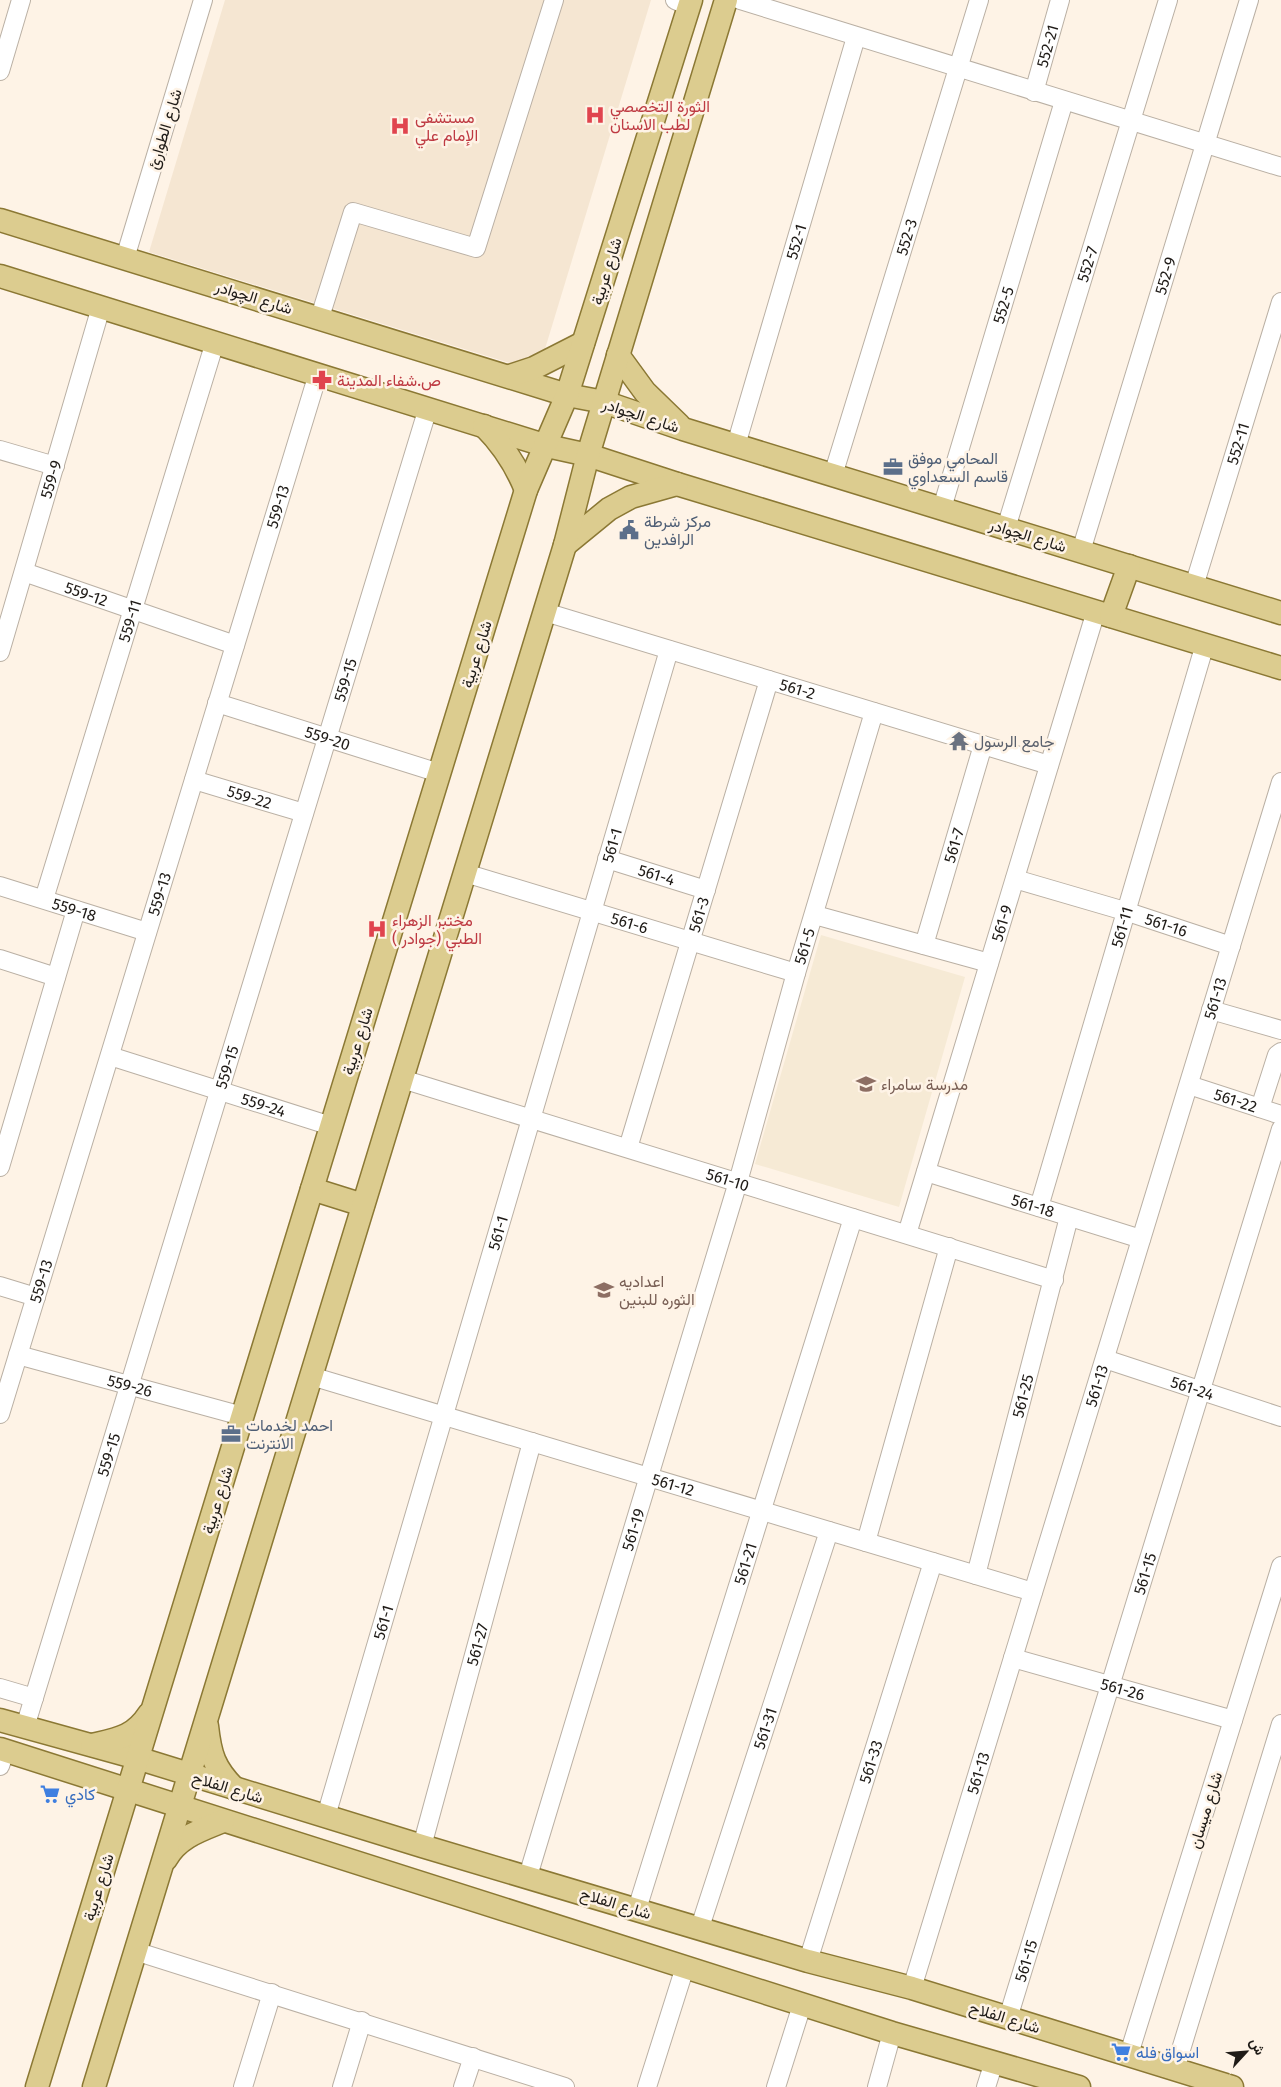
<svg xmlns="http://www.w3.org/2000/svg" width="1281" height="2087" font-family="'Fira Sans',Vazirmatn,sans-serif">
<rect width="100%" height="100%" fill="#fef3e6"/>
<path fill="#f5e6d2" d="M225,0H651L545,349L513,364L149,252Z"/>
<path fill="#f6ead5" d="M821,935L965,977L899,1207L755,1164Z"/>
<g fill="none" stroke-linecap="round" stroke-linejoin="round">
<defs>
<g id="minor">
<path d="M675,0L689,6"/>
<path d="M740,0L1281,167"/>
<path d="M0,71L21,0"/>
<path id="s1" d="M1034,92L1060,0"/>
<path d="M125,258L203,0"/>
<path d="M320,317L353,212L476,248L554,0"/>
<path id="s2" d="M736,445L856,37"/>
<path d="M0,450L55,466"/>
<path id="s3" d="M833,475L979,0"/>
<path id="s4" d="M942,508L1064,101"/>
<path id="s5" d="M1006,528L1168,0"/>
<path id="s6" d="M1081,551L1249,0"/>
<path id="s7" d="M24,572L235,645"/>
<path id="s8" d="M1194,586L1281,302"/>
<path id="s9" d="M545,612L1049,765"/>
<path id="s10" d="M0,652L101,307"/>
<path id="s11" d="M217,703L439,773"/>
<path id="s12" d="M194,780L304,813"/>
<path id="s13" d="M607,859L706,890"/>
<path id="s14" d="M465,873L796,973"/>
<path id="s15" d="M1015,879L1128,912L1231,946"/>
<path id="s16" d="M0,886L147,932"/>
<path id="s17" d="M44,899L215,342"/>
<path d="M815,915L989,963"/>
<path id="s18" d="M924,945L983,745"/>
<path d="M0,959L56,977"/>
<path d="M1211,1010L1281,1030"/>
<path id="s19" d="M110,1056L331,1126"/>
<path id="s20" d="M402,1079L1054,1280"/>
<path id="s21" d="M1189,1085L1281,1115"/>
<path d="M1260,1108L1277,1055L1281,1052"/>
<path id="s22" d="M628,1148L769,680"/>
<path d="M0,1167L76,910"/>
<path id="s23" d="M926,1172L1141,1239"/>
<path id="s24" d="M1039,1207L1205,644"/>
<path id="s25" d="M907,1234L1096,611"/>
<path d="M0,1286L36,1297"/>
<path id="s26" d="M18,1355L242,1416"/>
<path id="s27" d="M1105,1359L1281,1417"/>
<path id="s28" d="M311,1376L1033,1592"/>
<path id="s29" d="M0,1414L318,374"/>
<path d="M866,1542L949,1247"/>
<path id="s30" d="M976,1575L1069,1217"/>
<path id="s31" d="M1013,1658L1233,1720"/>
<path d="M0,1688L34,1698"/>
<path id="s32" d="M25,1727L428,408"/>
<path d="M0,1766L5,1751"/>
<path id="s33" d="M326,1816L669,650"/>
<path id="s34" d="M422,1846L532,1442"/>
<path id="s35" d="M528,1876L738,1182L796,973L874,712"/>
<path id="s36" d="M637,1909L853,1218"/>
<path id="s37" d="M700,1927L829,1531"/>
<path d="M135,1951L565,2087"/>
<path id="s38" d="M808,1961L933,1562"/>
<path id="s39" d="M912,1988L1281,782"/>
<path id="s40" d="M1008,2018L1281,1129"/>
<path d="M1129,2054L1281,1566"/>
<path d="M1175,2069L1281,1724"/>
<path d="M243,2087L272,1993"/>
<path d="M342,2087L362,2021"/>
<path d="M463,2087L473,2057"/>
<path d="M647,2087L685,1967"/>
<path d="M776,2087L802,2005"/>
<path d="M877,2087L892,2033"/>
<path d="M986,2087L994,2062"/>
</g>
<g id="major">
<path d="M0,220L567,395L604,402L683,429L1281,613"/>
<path d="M0,276L547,446L588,455L677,484L1281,668"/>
<path d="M618,355L645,392L679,425"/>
<path d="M510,376L534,368L583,343"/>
<path d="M484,426C503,445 516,465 526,490"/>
<path d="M565,545L609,509L631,497L677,484"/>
<path d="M1111,616L1129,566"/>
<path d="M312,1189L363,1205"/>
<path d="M0,1720L137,1758L422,1846L808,1961L912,1988L1232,2087"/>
<path d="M207,1726C210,1754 214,1768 235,1789"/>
<path d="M92,1745C118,1739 134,1737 149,1714"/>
<path d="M0,1749L892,2033L1079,2087"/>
<path d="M166,1859C178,1837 201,1830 223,1821"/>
<path d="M37,2087L526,490L567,395L691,0"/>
<path d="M94,2087L565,545L588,455L726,0"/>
</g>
</defs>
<use href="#minor" stroke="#bab0a4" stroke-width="20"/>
<use href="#major" stroke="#8b7834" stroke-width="25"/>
<use href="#minor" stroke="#fff" stroke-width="18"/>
<use href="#major" stroke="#dccc8f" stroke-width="22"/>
</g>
<defs>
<symbol id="hospital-bare" viewBox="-9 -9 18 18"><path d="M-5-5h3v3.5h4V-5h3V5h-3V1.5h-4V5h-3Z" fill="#e0444e" stroke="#fef3e6" stroke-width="2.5" paint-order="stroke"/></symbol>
<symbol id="pharmacy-bare" viewBox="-9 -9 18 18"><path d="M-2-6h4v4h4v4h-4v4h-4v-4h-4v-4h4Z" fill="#e0444e" stroke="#fef3e6" stroke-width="2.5" paint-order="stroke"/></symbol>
<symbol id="office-bare" viewBox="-9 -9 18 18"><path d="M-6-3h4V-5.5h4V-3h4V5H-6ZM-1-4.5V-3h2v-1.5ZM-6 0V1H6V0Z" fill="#5c6f8a" stroke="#fef3e6" stroke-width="2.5" paint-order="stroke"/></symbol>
<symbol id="civic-bare" viewBox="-9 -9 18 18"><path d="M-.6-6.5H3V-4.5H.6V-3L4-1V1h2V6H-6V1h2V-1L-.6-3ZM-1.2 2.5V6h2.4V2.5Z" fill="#5c6f8a" stroke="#fef3e6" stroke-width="2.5" paint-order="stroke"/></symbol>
<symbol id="temple-bare" viewBox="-9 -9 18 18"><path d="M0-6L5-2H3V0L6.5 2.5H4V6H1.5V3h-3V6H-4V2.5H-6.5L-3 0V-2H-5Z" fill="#6b7280" stroke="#fef3e6" stroke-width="2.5" paint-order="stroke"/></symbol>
<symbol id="school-bare" viewBox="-9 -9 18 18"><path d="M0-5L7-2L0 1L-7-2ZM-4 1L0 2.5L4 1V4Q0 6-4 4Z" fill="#8d6e63" stroke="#fef3e6" stroke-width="2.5" paint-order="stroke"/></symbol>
<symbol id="supermarket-bare" viewBox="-9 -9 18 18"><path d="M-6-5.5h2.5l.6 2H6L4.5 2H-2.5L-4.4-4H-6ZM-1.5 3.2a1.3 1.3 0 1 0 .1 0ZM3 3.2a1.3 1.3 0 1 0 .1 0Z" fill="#3f7fe0" stroke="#fef3e6" stroke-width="2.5" paint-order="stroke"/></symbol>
</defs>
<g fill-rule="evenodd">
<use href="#hospital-bare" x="581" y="101" width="28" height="28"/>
<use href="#hospital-bare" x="386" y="112" width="28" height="28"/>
<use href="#pharmacy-bare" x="308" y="366" width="28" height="28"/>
<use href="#office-bare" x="879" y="453" width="28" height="28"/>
<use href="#civic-bare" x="615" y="516" width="28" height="28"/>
<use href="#temple-bare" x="945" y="727" width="28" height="28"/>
<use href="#hospital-bare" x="363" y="915" width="28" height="28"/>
<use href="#school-bare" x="852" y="1070" width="28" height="28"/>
<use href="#school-bare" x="590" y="1276" width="28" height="28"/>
<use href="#office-bare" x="217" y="1420" width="28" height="28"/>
<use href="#supermarket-bare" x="36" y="1780" width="28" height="28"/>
<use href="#supermarket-bare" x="1107" y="2038" width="28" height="28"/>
</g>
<g text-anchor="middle" stroke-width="5" stroke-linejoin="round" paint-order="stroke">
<g font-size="16" fill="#1f1b17" stroke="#fef3e6">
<text dy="6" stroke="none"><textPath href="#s1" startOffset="48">552-21</textPath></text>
<text transform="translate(164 129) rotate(-73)" y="6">شارع الطوارئ</text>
<text dy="6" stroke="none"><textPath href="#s3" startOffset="249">552-3</textPath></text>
<text dy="6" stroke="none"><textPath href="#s2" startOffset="212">552-1</textPath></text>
<text dy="6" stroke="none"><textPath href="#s5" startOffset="276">552-7</textPath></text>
<text transform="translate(606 271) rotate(-73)" y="6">شارع عربية</text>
<text dy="6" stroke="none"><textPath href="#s6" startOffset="288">552-9</textPath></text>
<text transform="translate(254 297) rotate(17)" y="6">شارع الچوادر</text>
<text dy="6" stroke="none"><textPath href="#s4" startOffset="212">552-5</textPath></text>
<text transform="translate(641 415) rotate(18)" y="6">شارع الچوادر</text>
<text dy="6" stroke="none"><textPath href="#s8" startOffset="149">552-11</textPath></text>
<text dy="6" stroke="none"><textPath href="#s10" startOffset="180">559-9</textPath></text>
<text dy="6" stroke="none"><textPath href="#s29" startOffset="949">559-13</textPath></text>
<text transform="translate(1028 535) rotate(17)" y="6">شارع الچوادر</text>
<text dy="6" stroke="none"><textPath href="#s7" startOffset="66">559-12</textPath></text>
<text dy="6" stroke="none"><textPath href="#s17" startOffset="291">559-11</textPath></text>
<text transform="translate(476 654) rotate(-73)" y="6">شارع عربية</text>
<text dy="6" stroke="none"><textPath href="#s32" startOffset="1095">559-15</textPath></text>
<text dy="6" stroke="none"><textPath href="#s9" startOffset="264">561-2</textPath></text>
<text dy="6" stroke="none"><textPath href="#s11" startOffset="116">559-20</textPath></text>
<text dy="6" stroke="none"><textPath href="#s12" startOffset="58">559-22</textPath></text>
<text dy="6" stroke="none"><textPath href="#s33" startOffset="1012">561-1</textPath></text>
<text dy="6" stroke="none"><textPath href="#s18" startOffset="104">561-7</textPath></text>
<text dy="6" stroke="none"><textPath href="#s13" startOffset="52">561-4</textPath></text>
<text dy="6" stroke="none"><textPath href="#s29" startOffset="544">559-13</textPath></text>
<text dy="6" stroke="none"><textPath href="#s16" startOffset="78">559-18</textPath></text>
<text dy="6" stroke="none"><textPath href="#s22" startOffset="244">561-3</textPath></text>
<text dy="6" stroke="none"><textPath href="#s14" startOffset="172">561-6</textPath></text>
<text dy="6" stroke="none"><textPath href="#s25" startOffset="325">561-9</textPath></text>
<text dy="6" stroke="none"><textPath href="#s15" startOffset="158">561-16</textPath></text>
<text dy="6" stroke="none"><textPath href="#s24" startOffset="292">561-11</textPath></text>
<text dy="6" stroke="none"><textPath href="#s35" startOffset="970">561-5</textPath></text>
<text dy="6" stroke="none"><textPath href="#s39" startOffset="1035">561-13</textPath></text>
<text transform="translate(357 1041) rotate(-73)" y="6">شارع عربية</text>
<text dy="6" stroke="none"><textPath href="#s32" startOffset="690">559-15</textPath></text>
<text dy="6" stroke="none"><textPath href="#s21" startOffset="49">561-22</textPath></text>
<text dy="6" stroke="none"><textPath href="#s19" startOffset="161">559-24</textPath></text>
<text dy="6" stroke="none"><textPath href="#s20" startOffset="341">561-10</textPath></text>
<text dy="6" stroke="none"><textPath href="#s23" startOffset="112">561-18</textPath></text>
<text dy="6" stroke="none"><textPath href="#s33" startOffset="608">561-1</textPath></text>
<text dy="6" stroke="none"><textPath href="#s29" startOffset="139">559-13</textPath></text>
<text dy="6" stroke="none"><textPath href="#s39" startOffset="630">561-13</textPath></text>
<text dy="6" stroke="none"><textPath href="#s26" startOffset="116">559-26</textPath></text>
<text dy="6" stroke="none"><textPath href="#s27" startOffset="92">561-24</textPath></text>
<text dy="6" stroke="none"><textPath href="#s30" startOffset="185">561-25</textPath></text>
<text dy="6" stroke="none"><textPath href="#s32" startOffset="285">559-15</textPath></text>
<text dy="6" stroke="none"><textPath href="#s28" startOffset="378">561-12</textPath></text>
<text transform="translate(217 1500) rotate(-73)" y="6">شارع عربية</text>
<text dy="6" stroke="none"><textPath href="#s35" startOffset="362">561-19</textPath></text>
<text dy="6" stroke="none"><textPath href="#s36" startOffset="362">561-21</textPath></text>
<text dy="6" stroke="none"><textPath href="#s40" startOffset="465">561-15</textPath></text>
<text dy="6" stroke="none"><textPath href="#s33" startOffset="202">561-1</textPath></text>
<text dy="6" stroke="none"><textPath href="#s34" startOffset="209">561-27</textPath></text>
<text dy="6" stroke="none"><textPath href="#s31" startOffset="114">561-26</textPath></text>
<text dy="6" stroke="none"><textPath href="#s37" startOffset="209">561-31</textPath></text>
<text dy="6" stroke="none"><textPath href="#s38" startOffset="209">561-33</textPath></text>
<text dy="6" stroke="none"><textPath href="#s39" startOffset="225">561-13</textPath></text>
<text transform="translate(228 1787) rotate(17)" y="6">شارع الفلاح</text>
<text transform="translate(1205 1810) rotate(-73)" y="6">شارع ميسان</text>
<text transform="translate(98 1887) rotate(-73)" y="6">شارع عربية</text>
<text transform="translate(616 1903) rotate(17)" y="6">شارع الفلاح</text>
<text dy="6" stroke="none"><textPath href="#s40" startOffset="60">561-15</textPath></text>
<text transform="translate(1005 2017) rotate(17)" y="6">شارع الفلاح</text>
</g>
<g font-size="16" fill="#be3a42" stroke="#fef3e6" text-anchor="start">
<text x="610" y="112">الثورة التخصصي<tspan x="610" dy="18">لطب الاسنان</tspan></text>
<text x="415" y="123">مستشفى<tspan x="415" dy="18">الإمام علي</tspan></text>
<text x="337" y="386">ص.شفاء المدينة</text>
<text x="392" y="926">مختبر الزهراء<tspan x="392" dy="18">الطبي (جوادر )</tspan></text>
</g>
<g font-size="16" fill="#4e5e75" stroke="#fef3e6" text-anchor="start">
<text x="908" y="464">المحامي موفق<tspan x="908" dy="18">قاسم السعداوي</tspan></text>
<text x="644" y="527">مركز شرطة<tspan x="644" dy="18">الرافدين</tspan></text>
<text x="246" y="1431">احمد لخدمات<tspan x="246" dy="18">الانترنت</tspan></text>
</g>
<g font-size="16" fill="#5b616d" stroke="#fef3e6" text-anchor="start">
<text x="974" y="747">جامع الرسول</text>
</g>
<g font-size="16" fill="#785e54" stroke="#fef3e6" text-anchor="start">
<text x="881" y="1090">مدرسة سامراء</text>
<text x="619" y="1287">اعداديه<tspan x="619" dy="18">الثوره للبنين</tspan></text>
</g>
<g font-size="16" fill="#366cbe" stroke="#fef3e6" text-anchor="start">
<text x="65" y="1800">كادي</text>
<text x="1136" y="2058">اسواق فله</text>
</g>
</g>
<g transform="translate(1246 2052) rotate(64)" stroke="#fef3e6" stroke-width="4" paint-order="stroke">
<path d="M0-4L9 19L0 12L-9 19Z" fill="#1f1b17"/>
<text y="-8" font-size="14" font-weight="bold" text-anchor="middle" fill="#1f1b17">ش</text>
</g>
</svg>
